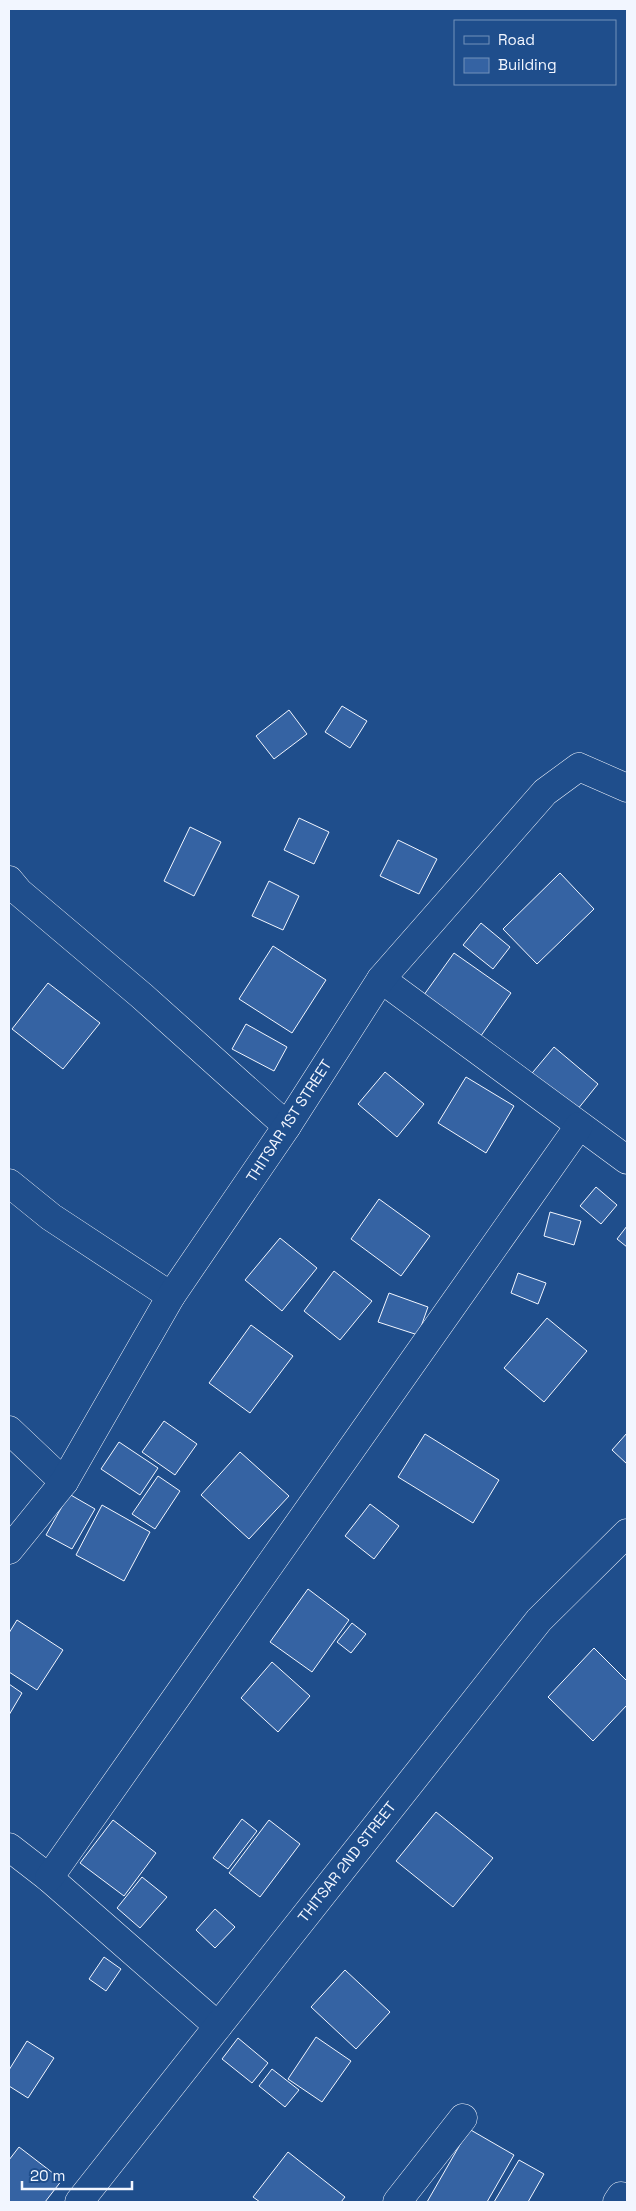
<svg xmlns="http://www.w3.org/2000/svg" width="636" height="2211" font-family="'Space Grotesk',sans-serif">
<rect width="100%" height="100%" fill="#1f4e8c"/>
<g fill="#3563a3" stroke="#f2f6ff">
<path d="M342,706L367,721L350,748L325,732Z"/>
<path d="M289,710L307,734L274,759L256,736Z"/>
<path d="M299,818L329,832L314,864L284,850Z"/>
<path d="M190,827L221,842L194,896L164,881Z"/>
<path d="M398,840L437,859L419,894L380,876Z"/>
<path d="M560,873L594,909L537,964L503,929Z"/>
<path d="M269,881L299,896L283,930L252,916Z"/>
<path d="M481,923L510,947L493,969L463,945Z"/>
<path d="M273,946L326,980L292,1033L239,999Z"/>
<path d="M454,953L511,993L478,1040L421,999Z"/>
<path d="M48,983L100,1023L63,1069L12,1029Z"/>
<path d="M246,1024L287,1047L274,1071L232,1049Z"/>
<path d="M554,1047L598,1084L573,1115L528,1078Z"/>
<path d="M385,1072L424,1104L397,1137L358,1104Z"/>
<path d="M466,1077L514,1106L486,1153L438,1123Z"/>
<path d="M596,1187L617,1205L601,1224L580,1206Z"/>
<path d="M379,1199L430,1236L401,1276L351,1239Z"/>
<path d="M550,1212L581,1221L574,1245L544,1236Z"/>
<path d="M627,1226V1247L617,1239Z"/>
<path d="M280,1238L317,1268L282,1311L245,1280Z"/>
<path d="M334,1271L372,1301L340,1340L304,1311Z"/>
<path d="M518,1273L546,1283L538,1304L511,1293Z"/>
<path d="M389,1293L428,1307L418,1335L378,1322Z"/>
<path d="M547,1318L587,1351L544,1402L504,1368Z"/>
<path d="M251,1325L293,1356L250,1413L209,1383Z"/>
<path d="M164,1421L197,1444L175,1475L142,1452Z"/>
<path d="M627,1433V1464L612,1450Z"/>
<path d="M425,1434L499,1480L473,1523L398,1477Z"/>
<path d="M119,1442L158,1468L140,1495L101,1469Z"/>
<path d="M240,1452L289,1496L249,1539L201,1495Z"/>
<path d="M158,1476L180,1491L155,1529L132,1514Z"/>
<path d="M69,1494L95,1509L72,1549L46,1535Z"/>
<path d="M370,1504L399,1526L374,1559L345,1536Z"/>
<path d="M102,1505L150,1532L124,1581L76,1555Z"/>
<path d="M308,1589L349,1620L312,1672L270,1642Z"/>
<path d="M17,1620L63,1650L37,1690L9,1672V1633Z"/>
<path d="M352,1623L366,1634L351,1653L337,1642Z"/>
<path d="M594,1648L627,1681V1705L593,1741L548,1697Z"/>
<path d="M272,1662L310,1696L278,1732L241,1698Z"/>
<path d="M9,1684L22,1693L9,1715Z"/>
<path d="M436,1812L493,1858L453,1907L396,1861Z"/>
<path d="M242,1819L257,1831L228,1869L213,1858Z"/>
<path d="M113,1820L156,1853L124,1896L80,1863Z"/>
<path d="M269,1820L300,1844L260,1897L229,1873Z"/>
<path d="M142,1877L167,1897L140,1928L117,1908Z"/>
<path d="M215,1909L235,1927L215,1948L196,1930Z"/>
<path d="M104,1957L121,1969L106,1991L89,1979Z"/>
<path d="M345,1970L390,2012L356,2049L311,2007Z"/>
<path d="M316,2037L351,2061L322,2102L288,2079Z"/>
<path d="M238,2038L268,2063L252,2083L222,2059Z"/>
<path d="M27,2041L54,2058L28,2098L9,2086V2070Z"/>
<path d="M272,2069L299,2090L285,2107L259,2086Z"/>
<path d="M469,2129L514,2155L487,2202H427Z"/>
<path d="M19,2147L62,2180L45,2202H9V2160Z"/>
<path d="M288,2152L345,2197L341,2202H260L253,2197Z"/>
<path d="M519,2160L544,2174L528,2202H494Z"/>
</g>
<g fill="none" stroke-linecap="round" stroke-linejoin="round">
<defs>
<g id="minor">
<path d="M9,880L19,892L142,996L287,1126"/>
<path d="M381,979L627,1160"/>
<path d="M9,1183L51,1217L171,1296"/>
<path d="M9,1430L64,1482"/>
<path d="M9,1550L64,1482L171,1296L287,1126L381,979L545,792L579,767L627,788"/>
<path d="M9,1847L49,1878L218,2026"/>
<path d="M49,1878L579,1126"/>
<path d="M79,2202L539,1620L627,1533"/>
<path d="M397,2202L463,2118"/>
<path d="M617,2202L621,2196"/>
</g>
</defs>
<use href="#minor" stroke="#f2f6ff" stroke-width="29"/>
<use href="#minor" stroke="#1f4e8c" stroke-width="28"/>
</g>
<g text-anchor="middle" stroke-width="4" stroke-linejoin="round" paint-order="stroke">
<g font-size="15" fill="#f2f6ff" stroke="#1f4e8c">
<text transform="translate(289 1121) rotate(-57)" y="5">THITSAR 1ST STREET</text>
<text transform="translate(347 1862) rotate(-52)" y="5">THITSAR 2ND STREET</text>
</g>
</g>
<rect width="636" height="2211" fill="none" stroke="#f2f6ff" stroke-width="20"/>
<rect x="454" y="20" width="162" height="65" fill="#1f4e8c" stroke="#7391ba"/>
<rect x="464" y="36" width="25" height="8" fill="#1f4e8c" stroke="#7391ba"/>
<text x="498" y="45" font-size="15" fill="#f2f6ff">Road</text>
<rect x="464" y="58" width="25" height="15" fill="#3563a3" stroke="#7391ba"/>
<text x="498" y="70" font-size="15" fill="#f2f6ff">Building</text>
<path d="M22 2181v8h110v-8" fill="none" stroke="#f2f6ff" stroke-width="2.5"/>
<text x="30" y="2181" font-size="15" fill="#f2f6ff" stroke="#1f4e8c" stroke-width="4" paint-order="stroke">20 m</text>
</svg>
